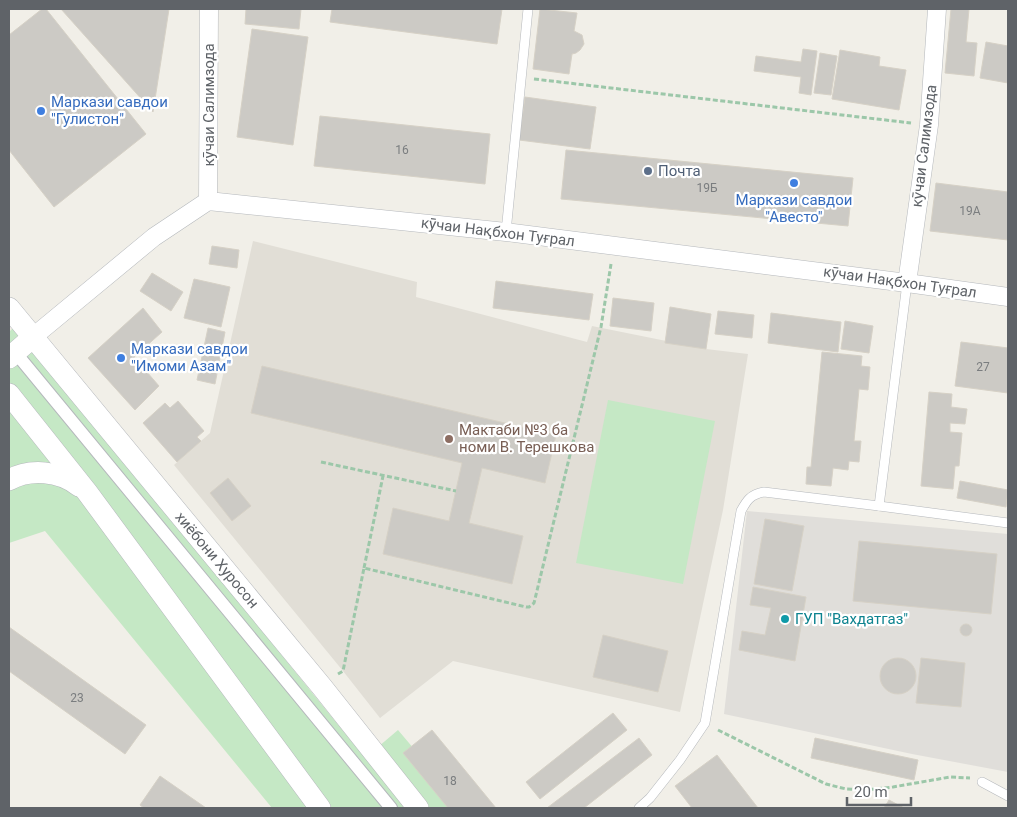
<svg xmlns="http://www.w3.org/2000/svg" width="1017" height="817" font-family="Roboto,sans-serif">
<rect width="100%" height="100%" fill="#f1efe8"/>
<path fill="#e0deda" d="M747,511L1008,534V772L912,754L724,714Z"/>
<path fill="#e1ded6" d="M253,241L417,282L416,297L587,342L592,326L706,349L748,354L723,510L680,712L453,661L380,718L343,671L174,465L210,433Z"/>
<g fill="#c5e8c5">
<path d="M15,326L365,758L398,730L464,808H272L45,531L9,543V332Z"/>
<path d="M608,400L715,421L683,584L576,563Z"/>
</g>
<g fill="#cccac5" stroke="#d6d1c6">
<path d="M42,9H46L146,134L54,207L9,150V35Z"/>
<path d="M61,9H169L153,112Z"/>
<path d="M246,9H301L299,29L245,24Z"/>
<path d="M332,9H502L497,44L330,22Z"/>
<path d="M540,9L577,13L574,31L582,35L584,44L580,50L576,53L572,54L569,74L533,69Z"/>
<path d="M951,9H969L966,42L977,43L974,76L945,73Z"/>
<path d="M252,29L308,37L293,145L237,137Z"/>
<path d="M986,42L1008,46V83L980,78Z"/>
<path d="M803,49L817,51L811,95L799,93L801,77L754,71L756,56L801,62Z"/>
<path d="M840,50L880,57L879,66L906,70L899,110L832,99Z"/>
<path d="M820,53L837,56L831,95L814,93Z"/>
<path d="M525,97L596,107L590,149L519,140Z"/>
<path d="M320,116L490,134L485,184L314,166Z"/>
<path d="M566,150L853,178L848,226L561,199Z"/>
<path d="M936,183L1008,192V240L930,231Z"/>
<path d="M212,246L239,250L237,268L209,264Z"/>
<path d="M152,273L183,292L171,311L140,291Z"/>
<path d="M194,279L230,287L221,327L184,318Z"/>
<path d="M496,281L593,294L589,320L493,308Z"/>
<path d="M613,298L654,303L651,331L610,326Z"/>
<path d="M670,307L711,314L706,349L665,343Z"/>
<path d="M143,308L162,332L134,357L159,386L135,410L88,358Z"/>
<path d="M718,311L754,315L752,338L715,334Z"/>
<path d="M771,313L841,322L838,352L768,343Z"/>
<path d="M845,321L873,326L869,353L841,349Z"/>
<path d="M208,328L225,332L215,384L197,380Z"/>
<path d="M961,342L1008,348V393L955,386Z"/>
<path d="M822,352L862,356L861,366L870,367L868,390L859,389L854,441H861L859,462L849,461L848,470L833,468L831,486L806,484L807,467H811Z"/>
<path d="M262,366L556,435L545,483L482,468L469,523L523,536L512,584L383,554L393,508L449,521L462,463L251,413Z"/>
<path d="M929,392L952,394L951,407L967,409L965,424L950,423V432L962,433L959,466H955L953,489L921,486Z"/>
<path d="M178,401L204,431L197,437L201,441L177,462L143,423L165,403L170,408Z"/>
<path d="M228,478L251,506L232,521L210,493Z"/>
<path d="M960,481L1008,490L1006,507L957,498Z"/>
<path d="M765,519L804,526L792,591L754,584Z"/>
<path d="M859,541L997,554L991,614L853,601Z"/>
<path d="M753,587L806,597L795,661L739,650L742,631L765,635L771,608L750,605Z"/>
<circle cx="966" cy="630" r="6"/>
<path d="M9,627L146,725L125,754L9,671Z"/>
<path d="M603,635L668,651L658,692L593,677Z"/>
<circle cx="898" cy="676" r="18"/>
<path d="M921,658L965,663L961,707L916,703Z"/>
<path d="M613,713L627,730L540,799L526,782Z"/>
<path d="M432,730L496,808H448L403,753Z"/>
<path d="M639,738L652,755L584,808H547Z"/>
<path d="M815,738L918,760L914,780L811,758Z"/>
<path d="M717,755L758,808H692L675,786Z"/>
<path d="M160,776L206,808H144L140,805Z"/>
<path d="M889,800L904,808H884Z"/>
</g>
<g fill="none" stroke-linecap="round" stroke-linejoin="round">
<defs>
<g id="service">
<path d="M506,232L528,9"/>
<path d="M879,506L1008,523"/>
<path d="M982,782L1008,796"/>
<path d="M639,808L650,798L680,760L705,723L741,511C747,500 750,495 764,492L879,506L907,283"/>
</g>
<path id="pedestrian" d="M15,352L391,808"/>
<g id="minor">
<path d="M208,201L209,9"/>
<path d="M907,283L929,125L937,9"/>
<path d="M33,337L154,237L208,201L506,232L907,283L1008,297"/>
</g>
<g id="tertiary">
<path d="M9,308L33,337"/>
<path d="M9,358L33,337L322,687L418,808"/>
<path d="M9,394L87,492L320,808"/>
<path d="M9,480C30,468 60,471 79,486"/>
</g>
</defs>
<use href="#service" stroke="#b5b8bc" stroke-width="10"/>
<use href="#pedestrian" stroke="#b5b8bc" stroke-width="14"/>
<use href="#minor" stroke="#b5b8bc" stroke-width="19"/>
<use href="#tertiary" stroke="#b5b8bc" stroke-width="22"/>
<g stroke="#9cc7a9" stroke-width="3" stroke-dasharray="5 2.5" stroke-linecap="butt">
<path d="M534,79L911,123"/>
<path d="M321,462L456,491"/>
<path d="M364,568L383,476"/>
<path d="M338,674L343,671L364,568L526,607H529L534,603L601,327L611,264"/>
<path d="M718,730L826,784L846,789L866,790L893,787L950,777L970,778"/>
</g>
<use href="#service" stroke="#fff" stroke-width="9"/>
<use href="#pedestrian" stroke="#fff" stroke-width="12"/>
<use href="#minor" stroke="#fff" stroke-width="18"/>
<use href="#tertiary" stroke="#fff" stroke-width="21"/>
</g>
<g fill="#3f7fe0" stroke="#fff" stroke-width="2">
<circle cx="41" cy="111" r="5"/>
<circle cx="794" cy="183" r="5"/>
<circle cx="121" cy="358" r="5"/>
</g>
<circle fill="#5c6f8a" stroke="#fff" stroke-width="2" cx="648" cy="171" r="5"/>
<circle fill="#8d6e63" stroke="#fff" stroke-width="2" cx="449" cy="439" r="5"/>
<circle fill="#0f9aa8" stroke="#fff" stroke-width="2" cx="785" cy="619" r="5"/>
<g text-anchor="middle" stroke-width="4.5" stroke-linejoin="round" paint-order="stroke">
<g font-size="12" fill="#7a7d7f">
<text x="402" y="154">16</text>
<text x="707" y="192">19Б</text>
<text x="970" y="215">19А</text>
<text x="983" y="371">27</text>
<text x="77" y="702">23</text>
<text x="450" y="785">18</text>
</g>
<g font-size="15" fill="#366cbe" stroke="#fff" text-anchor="start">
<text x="51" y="107">Маркази савдои<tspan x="51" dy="17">"Гулистон"</tspan></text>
<text x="794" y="205" text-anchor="middle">Маркази савдои<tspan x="794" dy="17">"Авесто"</tspan></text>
<text x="131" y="354">Маркази савдои<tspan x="131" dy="17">"Имоми Азам"</tspan></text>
</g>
<g font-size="15" fill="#5f6368" stroke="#fff">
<text transform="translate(209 105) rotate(-90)" y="5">кӯчаи Салимзода</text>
<text transform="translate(924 146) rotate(-83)" y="5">кӯчаи Салимзода</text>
<text transform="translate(498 232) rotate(7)" y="5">кӯчаи Нақбхон Туғрал</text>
<text transform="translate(900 282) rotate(8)" y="5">кӯчаи Нақбхон Туғрал</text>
<text transform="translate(217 560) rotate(50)" y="5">хиёбони Хуросон</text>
</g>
<g font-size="15" fill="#4e5e75" stroke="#fff" text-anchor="start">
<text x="658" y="176">Почта</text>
</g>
<g font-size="15" fill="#785e54" stroke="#fff" text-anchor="start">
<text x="459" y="435">Мактаби №3 ба<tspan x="459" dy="17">номи В. Терешкова</tspan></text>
</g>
<g font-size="15" fill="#0d838f" stroke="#fff" text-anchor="start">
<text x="795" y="624">ГУП "Вахдатгаз"</text>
</g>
</g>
<rect width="1017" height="817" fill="none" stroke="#5f6368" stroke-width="20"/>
<path d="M847 797v8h64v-8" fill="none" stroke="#5f6368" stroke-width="2.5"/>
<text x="854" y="797" font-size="15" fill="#5f6368" stroke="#ffffff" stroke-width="4" paint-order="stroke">20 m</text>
</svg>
